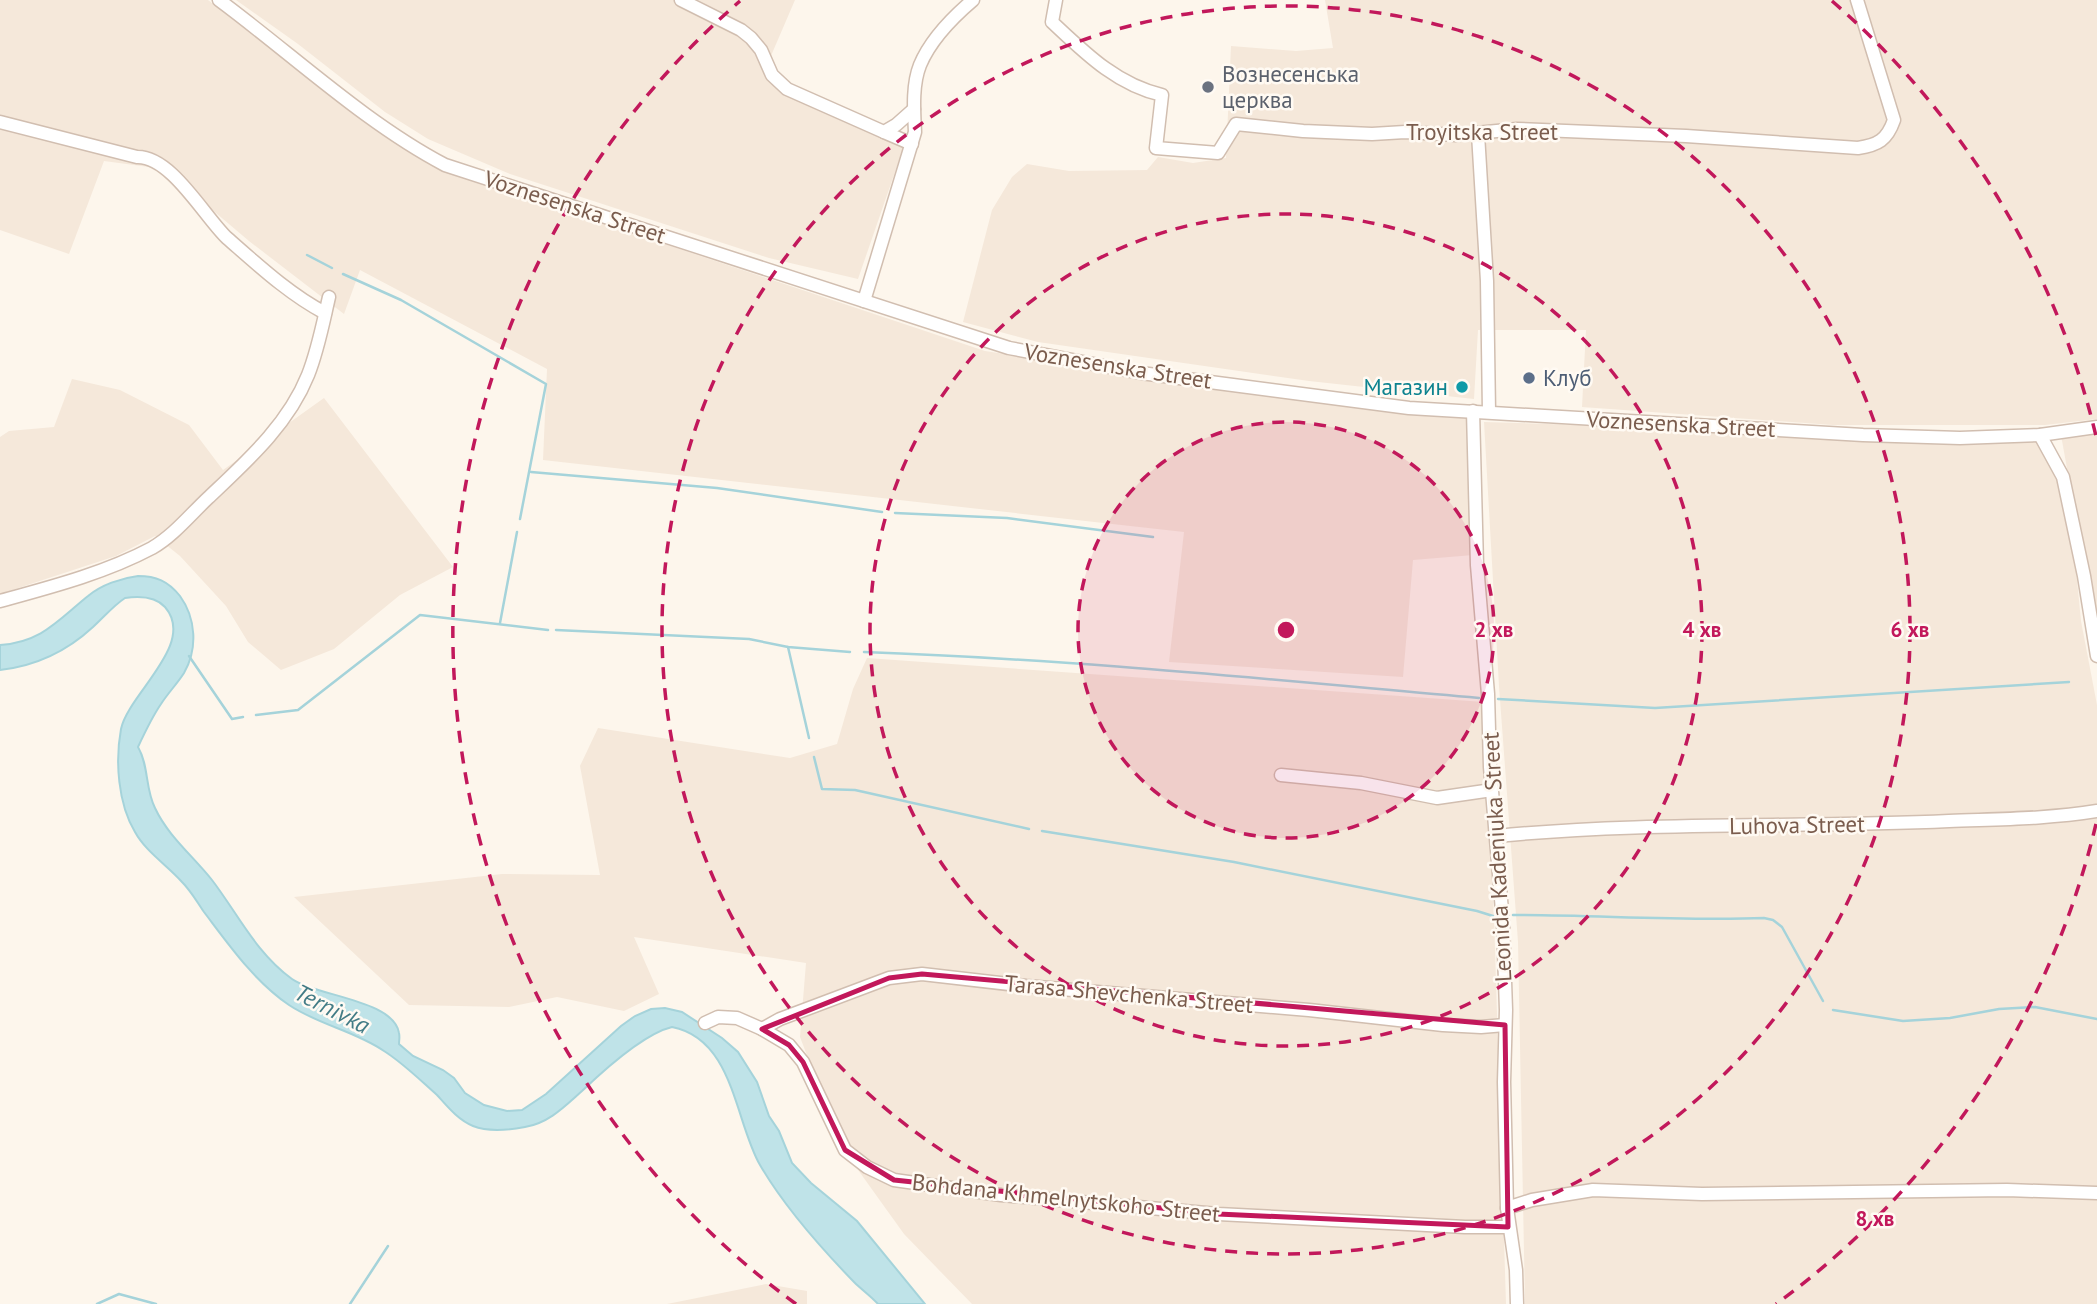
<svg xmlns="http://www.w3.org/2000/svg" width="2097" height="1304" font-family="'PT Sans',sans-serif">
<rect width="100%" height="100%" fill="#fdf6ec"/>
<g fill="#f5e8da">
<path d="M0,0H208L399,145L470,179L985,351L1289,398L1466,416L1473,555L1413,560L1403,677L1169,662L1184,532L543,460L547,369L360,270L344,314L249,241L164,169L104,161L69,254L0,230Z"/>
<path d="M236,0H795L764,72L906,140L858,279L769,258L510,174L428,139L385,112L298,44Z"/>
<path d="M1325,0H2097V419L2045,425H1833L1582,407L1586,330H1478L1474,399L1309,381L1038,342L963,322L992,210L1012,177L1027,164L1069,171L1147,170L1158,157L1193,163L1226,158L1231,46L1296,51L1333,48Z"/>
<path d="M72,379L120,390L189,425L223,470L324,398L453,567L400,595L334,649L281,670L248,642L226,606L180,556L155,536L116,556L0,594V437L9,431L54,427Z"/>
<path d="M1484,422L2043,439L2072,529L2081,621L2097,705V1304H1525L1518,942L1499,686Z"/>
<path d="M2097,430V635L2061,435Z"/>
<path d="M867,658L1484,702L1494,917L1506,1304H972L904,1234L843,1149L800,1037L806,963L634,937L659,994L624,1011L557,997L509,1007L409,1005L294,897L502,874L600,875L580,766L598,728L790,758L837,744L853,689Z"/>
<path d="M766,1284L807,1291V1304H667Z"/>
</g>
<path fill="#bfe3e8" stroke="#a5d3da" stroke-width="2" d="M138,576C156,576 168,581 180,596C196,618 198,649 184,673C177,684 168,693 161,704C152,717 145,732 138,747C149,766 145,788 155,808C168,836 193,856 212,880C238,914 256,953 292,979C316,996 394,1000 399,1033C400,1037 399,1040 399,1044L413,1056L443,1070L454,1078L465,1093L484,1105L507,1111L522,1110L546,1094L621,1026L635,1016L651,1009L665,1008L682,1012L722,1038L738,1052L757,1082L769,1116L779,1131L792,1163L811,1183L857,1221L925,1304H878C871,1296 862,1290 854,1282C820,1247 785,1208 760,1165C735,1122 734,1039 672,1027C643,1034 604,1070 582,1091C565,1106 549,1123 525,1127C509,1130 488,1132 473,1126C458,1120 447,1106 437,1095C420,1080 403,1063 384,1051C355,1031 319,1025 289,1005C254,981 229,945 204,912C197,902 191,891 182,882C167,865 146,852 135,832C118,804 115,761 121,729C128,694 197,644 165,607C155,596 139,596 125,598C113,606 104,617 93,627C66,652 36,666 0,670V645C42,642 58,620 88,596C101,585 121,578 138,576Z"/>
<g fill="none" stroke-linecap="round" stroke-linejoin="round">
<g stroke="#a5d3da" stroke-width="2.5">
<path d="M307,255L332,268"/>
<path d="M343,274L401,300L546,384L520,519"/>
<path d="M531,472L717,488L882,512"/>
<path d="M895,513L1007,518L1153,537"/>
<path d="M500,623L517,532"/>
<path d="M556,630L749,639L788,647L850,652"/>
<path d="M788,647L809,738"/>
<path d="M864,652C1069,659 1274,680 1479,698"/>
<path d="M189,656L232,719L243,717"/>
<path d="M1498,699L1655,708L2069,682"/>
<path d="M256,715L298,710L420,615L548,630"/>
<path d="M814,757L822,789L855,790L1029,829"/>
<path d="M1042,831L1234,862L1477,911L1493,916"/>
<path d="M1513,915C1597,915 1680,921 1764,918L1773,920L1782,927L1823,1001"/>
<path d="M1833,1010L1903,1021L1950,1018L1999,1009L2035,1007L2097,1019"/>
<path d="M97,1304L119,1294L156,1304"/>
<path d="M350,1304L388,1246"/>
</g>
<defs>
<g id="minor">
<path d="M219,0C292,54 365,123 445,165L1009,348L1141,373L1409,408L1863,435L1960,438L2040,435L2097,427"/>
<path d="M681,0L741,30L751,38L761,50L772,75L787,89L884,132L896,125L914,109"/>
<path d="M1056,0L1052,22C1085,53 1117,85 1162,95L1156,148L1218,153L1236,124L1303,131L1372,134L1405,132L1456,135L1517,129L1686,136L1858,148C1878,145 1887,140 1894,120L1857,0"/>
<path d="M0,122L137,157C171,156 204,216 227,238C258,265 289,294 325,313"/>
<path d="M884,132L912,144"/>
<path d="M1478,134L1487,281L1489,412"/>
<path d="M864,301L915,132C914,111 912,85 920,65C930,41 953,17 973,0"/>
<path d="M1473,411L1477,565L1488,694L1490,767L1503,923L1506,1010L1504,1082L1507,1208L1516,1270L1517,1304"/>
<path d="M2040,435L2063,477L2084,576L2097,656"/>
<path d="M0,601C51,587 105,573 152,548C173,536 190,515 208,498C246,462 288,425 308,375C318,350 323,323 329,297"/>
<path d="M1281,775L1361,783L1437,798L1492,790"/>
<path d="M1497,836C1647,821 1798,828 1949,821C1998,819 2048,819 2097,811"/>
<path d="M705,1023L718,1017L737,1018L762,1029L789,1045L803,1062L845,1150L867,1167L894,1180L1001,1195L1218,1214L1465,1227H1508"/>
<path d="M762,1029L780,1019L889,978L922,974L1026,986L1309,1010L1443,1025L1481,1027L1505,1025"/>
<path d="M1507,1208L1532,1200L1593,1190L1702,1194L2007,1190L2097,1193"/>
</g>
</defs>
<use href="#minor" stroke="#d1beb0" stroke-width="15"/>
<use href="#minor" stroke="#fff" stroke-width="12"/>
</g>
<path fill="none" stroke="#c2185b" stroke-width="5" stroke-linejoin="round" d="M922,974L1505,1025L1508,1227L1218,1214L894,1180L845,1150L803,1062L789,1045L762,1029L889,978Z"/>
<circle cx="1286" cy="630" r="208" fill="#c2185b" fill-opacity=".12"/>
<g fill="none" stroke="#c2185b" stroke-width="3.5" stroke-dasharray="12 9">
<circle cx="1286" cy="630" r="208"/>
<circle cx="1286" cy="630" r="416"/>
<circle cx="1286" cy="630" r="624"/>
<path d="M2096 824A833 833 0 0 1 1776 1304M796 1304A833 833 0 0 1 740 1M1832 1A833 833 0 0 1 2096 436"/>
</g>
<circle fill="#6b7280" stroke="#fffaf3" stroke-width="2.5" cx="1208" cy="87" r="7"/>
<circle fill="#5c6f8a" stroke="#fffaf3" stroke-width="2.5" cx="1529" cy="378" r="7"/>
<circle fill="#0f9aa8" stroke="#fffaf3" stroke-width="2.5" cx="1462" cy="387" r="7"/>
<g text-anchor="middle" stroke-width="5" stroke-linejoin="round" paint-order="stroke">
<g font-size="23" fill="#5b616d" stroke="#fffaf3" text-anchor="start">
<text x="1222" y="82">Вознесенська<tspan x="1222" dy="26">церква</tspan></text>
</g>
<g font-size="23" fill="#7a5c4d" stroke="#fffaf3">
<text x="1482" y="140">Troyitska Street</text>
<text transform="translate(575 207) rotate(18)" y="8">Voznesenska Street</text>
<text transform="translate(1118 366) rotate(9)" y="8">Voznesenska Street</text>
<text transform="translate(1681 424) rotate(3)" y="8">Voznesenska Street</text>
<text transform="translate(1797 825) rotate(-1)" y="8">Luhova Street</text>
<text transform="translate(1497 857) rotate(-93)" y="8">Leonida Kadeniuka Street</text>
<text transform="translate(1129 994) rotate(5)" y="8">Tarasa Shevchenka Street</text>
<text transform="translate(1066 1198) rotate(6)" y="8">Bohdana Khmelnytskoho Street</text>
</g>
<g font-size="23" fill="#4e5e75" stroke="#fffaf3" text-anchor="start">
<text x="1543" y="386">Клуб</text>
</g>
<g font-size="23" fill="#0d838f" stroke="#fffaf3" text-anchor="end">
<text x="1448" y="395">Магазин</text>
</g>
<g font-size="24" font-style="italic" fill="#437c86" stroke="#fffaf3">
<text transform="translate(332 1009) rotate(27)" y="8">Ternivka</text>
</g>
</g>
<circle cx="1286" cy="630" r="10" fill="#c2185b" stroke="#fffaf3" stroke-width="3.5"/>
<g font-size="21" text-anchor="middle" font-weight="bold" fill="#c2185b" stroke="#fffaf3" stroke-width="5" stroke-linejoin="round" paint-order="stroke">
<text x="1494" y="637">2 хв</text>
<text x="1702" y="637">4 хв</text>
<text x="1910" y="637">6 хв</text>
<text x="1875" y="1226">8 хв</text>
</g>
</svg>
